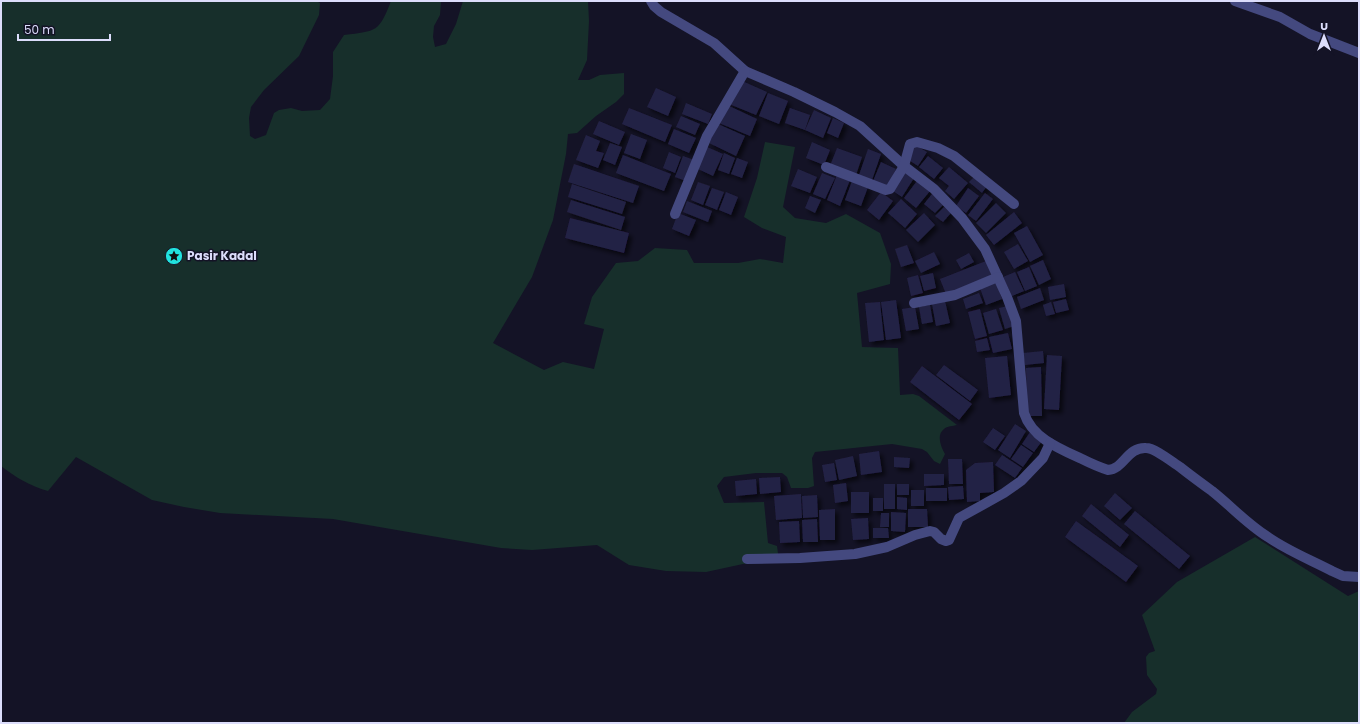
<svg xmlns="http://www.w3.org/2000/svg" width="1360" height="724" font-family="Poppins,sans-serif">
<defs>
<filter id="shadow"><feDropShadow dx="3.5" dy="3.5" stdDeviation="2" flood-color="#0009"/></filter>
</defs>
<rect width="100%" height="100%" fill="#141326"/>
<g fill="#172f2b">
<path d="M1,1H316L320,3L319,15L299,56L264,90L251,107L249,118L250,136L255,139L266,135L274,113L279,110L291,108L302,111L320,110L330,99L333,76V52L344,35C377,31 379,32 391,1H441L440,15L434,26L433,37L435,47L446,44L456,24L463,1H588L589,21L587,60L578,80H589L600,75L624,73V94L616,102L596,116L577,133L568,134L566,154L553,220L532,277L493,343L544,370L563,362L594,369L604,329L584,324L592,297L616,263L638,261L655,248L687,250L694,263H738L760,259L783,263L786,237L762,228L744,217L757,178L765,142L795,147L783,207L795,218L826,223L846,214L880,233L891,264L890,284L857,293L862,347L898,348L900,395L913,394L919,396L957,425C953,426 947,426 944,429C936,435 941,447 945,454L940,464L934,461L927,452L922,449L892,444L815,452L812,458L814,486L808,488H791L787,477L782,473H756L724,477L717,486L724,503L764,502L768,543L777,546L779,561L743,564L706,572L666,571L629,565L597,545L532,550L501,548L333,519L220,513L184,507L152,500L76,457L48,491C30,486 15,477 1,466Z"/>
<path d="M1255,537L1348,596L1359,591V723H1124L1132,712L1156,694L1157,689L1147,675L1146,657L1149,653L1155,651L1142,615L1177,582Z"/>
</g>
<g fill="#242145" filter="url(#shadow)">
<path d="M740,80L767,92L756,115L729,104Z"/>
<path d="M656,88L676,97L668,116L647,107Z"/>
<path d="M768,93L788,101L779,124L759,116Z"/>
<path d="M686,103L712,114L708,124L682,114Z"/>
<path d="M727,105L757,119L750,136L719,123Z"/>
<path d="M629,108L672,125L665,142L622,124Z"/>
<path d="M790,108L810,115L805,130L785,123Z"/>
<path d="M814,110L831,118L823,138L805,130Z"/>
<path d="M681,116L700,124L695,135L676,127Z"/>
<path d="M833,118L844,123L838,138L827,133Z"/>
<path d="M599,121L625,132L619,145L593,134Z"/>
<path d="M718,124L745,136L736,156L709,143Z"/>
<path d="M674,129L696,138L689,153L668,144Z"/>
<path d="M631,134L647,140L640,159L624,153Z"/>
<path d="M586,135L600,141L596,151L604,153L598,168L576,160Z"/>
<path d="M812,142L830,150L824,165L806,158Z"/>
<path d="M610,143L622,147L615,165L603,160Z"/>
<path d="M915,145L927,152L918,166L907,159Z"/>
<path d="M707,147L723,154L713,176L698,169Z"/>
<path d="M837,148L862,157L856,175L830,166Z"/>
<path d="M868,149L881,154L872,180L859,175Z"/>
<path d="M669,152L681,157L675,173L663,168Z"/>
<path d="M724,153L735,158L729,174L718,170Z"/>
<path d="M623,155L671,174L664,191L616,173Z"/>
<path d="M683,156L694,160L686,181L675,177Z"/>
<path d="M928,156L943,168L934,179L919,167Z"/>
<path d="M737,158L748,162L742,178L731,174Z"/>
<path d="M881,162L896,169L888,187L873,181Z"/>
<path d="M574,164L639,186L633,203L568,182Z"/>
<path d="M949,167L968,183L954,199L945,191L949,186L939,178Z"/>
<path d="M798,169L817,177L810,193L791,186Z"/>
<path d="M904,172L914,178L902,197L893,191Z"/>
<path d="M822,173L835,178L825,199L813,194Z"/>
<path d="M837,175L850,180L840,206L827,200Z"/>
<path d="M975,176L987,186L982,193L969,182Z"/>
<path d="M852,181L868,187L861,206L845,200Z"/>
<path d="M917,181L930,191L916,208L904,198Z"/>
<path d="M698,182L710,186L703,205L691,200Z"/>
<path d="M572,184L626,202L622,214L568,197Z"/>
<path d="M712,188L724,192L717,210L705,205Z"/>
<path d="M968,188L979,196L966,213L956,206Z"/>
<path d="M726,192L738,197L731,215L719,210Z"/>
<path d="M881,192L893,201L879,220L867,210Z"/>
<path d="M985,193L993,199L976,221L968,215Z"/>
<path d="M932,194L944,204L935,213L924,204Z"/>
<path d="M810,196L821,200L815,213L805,208Z"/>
<path d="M901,199L917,214L905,228L888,213Z"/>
<path d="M571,200L625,217L621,230L567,212Z"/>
<path d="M687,201L712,211L708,222L683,212Z"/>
<path d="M996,203L1006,213L986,233L976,223Z"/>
<path d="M944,207L951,213L943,222L935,216Z"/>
<path d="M1014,212L1022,223L994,245L986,235Z"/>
<path d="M678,213L696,220L689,236L672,229Z"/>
<path d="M924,213L935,225L918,242L906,230Z"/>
<path d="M570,218L629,233L624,253L565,238Z"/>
<path d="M1027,226L1043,255L1030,262L1014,233Z"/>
<path d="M1018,244L1028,261L1014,269L1004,252Z"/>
<path d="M907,245L914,263L901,267L895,249Z"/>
<path d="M934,252L940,264L921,273L915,261Z"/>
<path d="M969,253L974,262L961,269L956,260Z"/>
<path d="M1043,260L1051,279L1039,285L1030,266Z"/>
<path d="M986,261L992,275L946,294L940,279Z"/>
<path d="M1029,267L1037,286L1025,291L1017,272Z"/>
<path d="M1015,272L1024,291L1012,296L1003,277Z"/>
<path d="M933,273L936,288L924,291L920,276Z"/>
<path d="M918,275L923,293L911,296L907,278Z"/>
<path d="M996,282L1002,299L986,305L980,288Z"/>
<path d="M1064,284L1066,297L1050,300L1048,287Z"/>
<path d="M1040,288L1044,300L1021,309L1017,297Z"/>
<path d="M979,293L983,303L966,309L963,299Z"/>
<path d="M1066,299L1069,310L1056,313L1053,302Z"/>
<path d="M896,300L901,338L886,340L881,302Z"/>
<path d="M945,301L950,323L936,326L932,304Z"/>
<path d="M880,302L884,340L869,342L865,303Z"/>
<path d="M1051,302L1055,314L1046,316L1043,305Z"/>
<path d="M930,305L933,322L922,324L919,307Z"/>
<path d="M1008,306L1014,326L1005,329L999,308Z"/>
<path d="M915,307L919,329L906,331L902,309Z"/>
<path d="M980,309L987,336L975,339L968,312Z"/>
<path d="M996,309L1003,330L989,334L983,313Z"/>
<path d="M1008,333L1012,349L993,353L989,337Z"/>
<path d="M987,338L990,350L977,352L975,341Z"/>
<path d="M1043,351L1044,363L1025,365L1023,353Z"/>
<path d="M1047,355L1062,356L1059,410L1044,409Z"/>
<path d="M1007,356L1011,395L989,398L985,358Z"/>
<path d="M944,365L978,390L970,401L936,375Z"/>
<path d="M922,366L972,404L959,420L910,382Z"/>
<path d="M1041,367L1042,416H1027L1026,368Z"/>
<path d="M1015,424L1026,431L1010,458L998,450Z"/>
<path d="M993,428L1005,436L995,450L983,442Z"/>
<path d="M1030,432L1042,441L1034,452L1022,444Z"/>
<path d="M1021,445L1033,453L1023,467L1011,459Z"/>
<path d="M879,451L882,472L861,475L859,454Z"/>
<path d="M1002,455L1022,468L1015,478L995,465Z"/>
<path d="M853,456L857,476L839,480L835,460Z"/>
<path d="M894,457L910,458L909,468L894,467Z"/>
<path d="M948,459H962L963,484H949Z"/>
<path d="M993,462L994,492L980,493V501L967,502L966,470L975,463Z"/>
<path d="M834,463L837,480L825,482L822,465Z"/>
<path d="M924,474H944V485L924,486Z"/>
<path d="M780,477L781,492L760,494L759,478Z"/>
<path d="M756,479L757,494L736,496L735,481Z"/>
<path d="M846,483L848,501L835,503L833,485Z"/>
<rect x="884" y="484" width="11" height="25"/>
<rect x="897" y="484" width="12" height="11"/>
<path d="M963,486L964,499L949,500L948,487Z"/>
<rect x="926" y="488" width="21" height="13"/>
<rect x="911" y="490" width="13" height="16"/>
<rect x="851" y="492" width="18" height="21"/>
<path d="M1115,493L1132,508L1120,520L1104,506Z"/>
<path d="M801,494L802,518L776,520L774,496Z"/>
<path d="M817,495L818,517L803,518L802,496Z"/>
<path d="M897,497L907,498V510L897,509Z"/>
<rect x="873" y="498" width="10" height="13"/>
<path d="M1091,504L1129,535L1120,547L1082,516Z"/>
<path d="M835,509V540H820L819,510Z"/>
<path d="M908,509H927L928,527H908Z"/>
<path d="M1135,511L1190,556L1179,569L1124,524Z"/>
<path d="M891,512L906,513L905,532L891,531Z"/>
<path d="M881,513H889V527H880Z"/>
<path d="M868,518L869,539L853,540L851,519Z"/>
<path d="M817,519L818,542H803L802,520Z"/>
<path d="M799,521L800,542L780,543L779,522Z"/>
<path d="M1076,521L1138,566L1126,582L1065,537Z"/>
<path d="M873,528H888L889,538H873Z"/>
</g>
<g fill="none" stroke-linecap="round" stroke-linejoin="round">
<g stroke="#44497f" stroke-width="10">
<path d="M651,1L654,6L661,12L714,43L745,71L794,92L835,112L860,126L904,166L934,189L962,218L985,249L1007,297L1016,321L1024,413C1032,438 1060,449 1082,459C1090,463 1099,467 1108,470C1124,469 1127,447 1146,448C1155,448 1172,462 1180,467C1190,475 1201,483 1212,491C1231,506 1247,524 1268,537C1288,551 1311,560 1332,571L1343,576L1359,577"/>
<path d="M1235,1L1280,17L1310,34L1359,53"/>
<path d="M826,167L886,190L890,189L904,166L910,144L917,142L938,148L954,156L1014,204"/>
<path d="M675,214L707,136L745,71"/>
<path d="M914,303L955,295L998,277"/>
<path d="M747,559L800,558L855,554L887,547L915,535L930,531L934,532L941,539L946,541L949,540L959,518L1004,493L1021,481L1043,458L1050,443"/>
</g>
</g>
<defs>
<symbol id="sight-disc" viewBox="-11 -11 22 22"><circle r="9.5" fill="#21e2de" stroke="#141326"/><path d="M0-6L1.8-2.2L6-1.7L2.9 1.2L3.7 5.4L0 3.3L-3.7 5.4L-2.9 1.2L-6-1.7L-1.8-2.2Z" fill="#111"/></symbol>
</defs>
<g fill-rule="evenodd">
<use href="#sight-disc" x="164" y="246" width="20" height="20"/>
</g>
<g text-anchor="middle" stroke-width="3" stroke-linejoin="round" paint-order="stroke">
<g font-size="12" font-weight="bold" fill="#dcddfb" stroke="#141326" text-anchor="start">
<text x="187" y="260">Pasir Kadal</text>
</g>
</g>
<rect width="1360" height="724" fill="none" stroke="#dcddfb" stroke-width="4"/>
<g transform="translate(1324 36)" stroke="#141326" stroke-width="3" paint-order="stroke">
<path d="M0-3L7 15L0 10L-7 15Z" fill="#dcddfb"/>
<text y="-6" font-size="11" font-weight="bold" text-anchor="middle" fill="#dcddfb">U</text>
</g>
<path d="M18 34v6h92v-6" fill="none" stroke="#dcddfb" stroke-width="2"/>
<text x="24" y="34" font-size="12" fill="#dcddfb" stroke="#141326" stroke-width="3" paint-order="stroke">50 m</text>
</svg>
